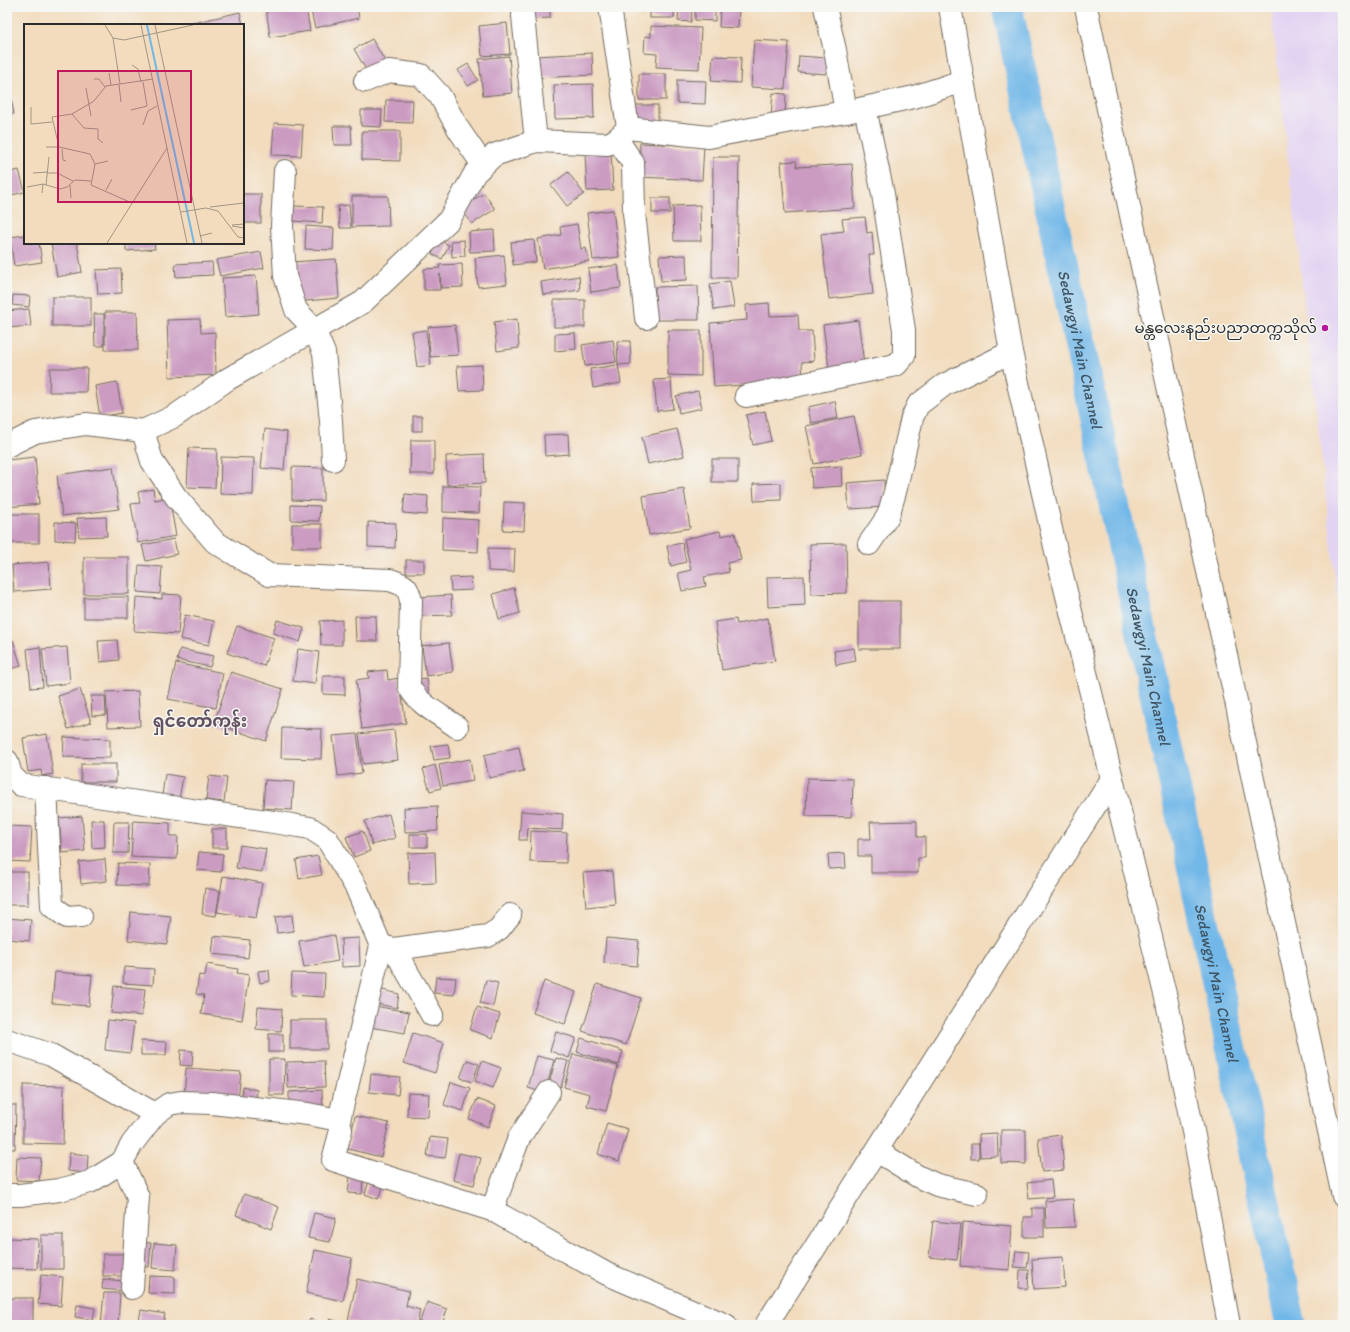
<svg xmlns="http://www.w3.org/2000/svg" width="1350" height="1332" font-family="Itim,'Noto Sans Myanmar',sans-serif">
<rect width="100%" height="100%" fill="#f6f6f2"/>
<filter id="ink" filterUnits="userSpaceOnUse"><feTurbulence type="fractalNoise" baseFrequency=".025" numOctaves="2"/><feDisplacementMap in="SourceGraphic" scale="8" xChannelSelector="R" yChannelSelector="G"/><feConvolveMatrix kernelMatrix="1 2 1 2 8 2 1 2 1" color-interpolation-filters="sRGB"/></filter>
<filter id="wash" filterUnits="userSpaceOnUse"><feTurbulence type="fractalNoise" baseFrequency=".012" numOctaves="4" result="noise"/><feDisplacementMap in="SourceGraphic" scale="16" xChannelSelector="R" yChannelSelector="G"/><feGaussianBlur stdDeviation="0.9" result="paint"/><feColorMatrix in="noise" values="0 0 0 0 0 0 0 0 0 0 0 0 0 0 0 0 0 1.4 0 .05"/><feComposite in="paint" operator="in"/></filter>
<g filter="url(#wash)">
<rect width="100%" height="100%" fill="#f2dcbd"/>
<path fill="#e3d3f2" d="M1271,7H1343V648Z"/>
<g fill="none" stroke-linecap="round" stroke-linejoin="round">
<path stroke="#71b7e8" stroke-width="31" id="s1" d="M1007,7L1291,1325"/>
</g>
<g id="blocks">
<g fill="#cb9bc2">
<path d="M266,7H306L310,31L270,37Z"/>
<path d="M310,7H357L359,18L315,28Z"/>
<path d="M531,7H550V18L531,19Z"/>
<path d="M621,7H643V12L621,10Z"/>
<rect x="650" y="7" width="24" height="11"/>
<path d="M679,7H692L691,22L678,21Z"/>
<path d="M695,7H715V21L695,20Z"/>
<path d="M720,10H739L738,28L719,27Z"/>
<path d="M240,12L243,25H189V24Z"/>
<path d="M507,23L510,54L482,56L479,26Z"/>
<path d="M651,26L701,28L699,69L656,67L657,54L644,53L645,36L651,37Z"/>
<path d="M372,39L386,63L368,73L354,49Z"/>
<path d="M754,40L789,42L785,89L751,87Z"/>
<path d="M592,53L593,75L537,78L535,56Z"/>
<path d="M509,56L512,93L483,96L479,59Z"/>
<path d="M713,56L741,57L740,83L711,81Z"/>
<path d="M799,56L827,58L826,74L798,72Z"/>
<path d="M468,64L478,80L468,86L458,70Z"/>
<rect x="639" y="74" width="27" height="26"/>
<path d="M7,78L14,114L7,115Z"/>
<path d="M677,80L706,81L705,104L677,103Z"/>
<path d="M593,84L594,118L555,119L554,85Z"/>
<path d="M773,93L786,94L785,117L771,116Z"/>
<path d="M386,100H413L412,123L385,122Z"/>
<rect x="634" y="105" width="24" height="18"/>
<path d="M361,110H382L381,127L361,126Z"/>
<path d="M274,123L303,125L301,156L272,155Z"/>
<path d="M333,126H351L352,145H334Z"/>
<path d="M362,131H400V161L362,160Z"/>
<path d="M640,143L704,146L702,180L639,177Z"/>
<path d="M611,151L613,190L587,191L585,153Z"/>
<path d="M713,157H739L737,278H712Z"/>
<path d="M796,161L797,167L852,164L855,208L785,213L781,162Z"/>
<path d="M19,170L25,192L7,196V173Z"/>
<path d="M568,172L584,194L567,206L551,185Z"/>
<path d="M484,193L495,209L472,224L461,208Z"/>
<rect x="243" y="194" width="18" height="29"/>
<path d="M352,196H388L389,226L352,227Z"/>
<rect x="652" y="198" width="18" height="15"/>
<path d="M349,205L351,228H340L338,206Z"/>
<path d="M700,205L701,241H674L673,206Z"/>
<path d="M293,206L323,207L322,223L292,221Z"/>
<path d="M613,210L619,257L593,260L587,213Z"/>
<path d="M865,217L867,233L872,232L874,255H869L873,294L829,299L821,234L844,231L842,219Z"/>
<path d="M577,224L581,249L586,248L589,261L543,269L538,239L561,235L560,227Z"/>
<path d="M306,226L334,228L333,250L305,249Z"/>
<path d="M494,230L495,251L470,252L469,232Z"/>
<path d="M25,235V243H39L42,262L14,266L10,237Z"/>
<path d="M439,240L449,245L442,259L432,254Z"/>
<path d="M464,240L465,256L452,257L451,241Z"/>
<path d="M534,240L536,262L513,265L511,242Z"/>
<path d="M51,243H77L82,272L57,277Z"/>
<path d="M126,243H154L155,249L126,251Z"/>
<path d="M261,252L264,268L220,276L216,260Z"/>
<path d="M504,255L507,284L478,287L475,258Z"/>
<path d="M686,255L687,280L661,281L659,256Z"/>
<path d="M336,259L339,298L295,302L292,262Z"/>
<path d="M212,262L213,275L176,277L175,264Z"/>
<path d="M462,264L463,287L441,288L440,274V290H424V269L440,268L439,265Z"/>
<path d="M618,265L621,288L591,292L588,269Z"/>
<path d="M121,269L122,293L98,294L96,270Z"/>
<path d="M256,276L259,314L225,317L222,278Z"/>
<path d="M579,276L580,290L543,295L541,282Z"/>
<path d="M730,281L734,307L714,310L710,284Z"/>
<path d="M698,286L699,320H655V287Z"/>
<path d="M13,295L30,296L29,307L12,305Z"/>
<rect x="52" y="297" width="39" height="29"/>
<rect x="554" y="300" width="31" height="27"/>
<path d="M769,303L770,316L798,315L799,331H812L814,361L802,362L803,381L714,387L710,323L747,320L746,305Z"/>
<path d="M29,309L31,326L7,328V311Z"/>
<path d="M105,312H137L138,350H105Z"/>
<path d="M94,314H104V346H95Z"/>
<path d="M200,319L201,333L215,332L216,375L169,377L167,320Z"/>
<path d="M517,319L519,348L497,351L494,322Z"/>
<path d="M858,320L864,363L829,368L823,325Z"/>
<path d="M455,325L458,355L430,357L428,327Z"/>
<path d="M426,330L431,365L417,367L412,332Z"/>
<path d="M668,330H701V376L668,375Z"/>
<path d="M575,333L576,349L555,351V334Z"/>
<path d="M613,340L616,362L585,366L582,345Z"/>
<path d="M617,341H630L631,364L618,365Z"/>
<path d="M482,365L483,390L459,391L457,366Z"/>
<path d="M618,365L621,383L593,388L590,369Z"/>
<path d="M50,368H87L86,392H49Z"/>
<path d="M671,379L673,409L657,411L654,380Z"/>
<path d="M117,382L122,413L100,417L95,386Z"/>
<path d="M698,391L702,408L679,413L676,396Z"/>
<path d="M835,401L838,418L811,423L808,407Z"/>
<path d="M765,411L771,441L753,445L746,415Z"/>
<rect x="413" y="416" width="9" height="15"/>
<path d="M854,416L862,454L814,464L806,426Z"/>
<path d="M265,429L287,432L284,470L261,468Z"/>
<path d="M677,429L684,456L648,464L642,437Z"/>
<path d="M568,434L569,454L545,456L544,435Z"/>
<path d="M411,440H434V474H410Z"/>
<path d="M189,448L217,449L215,488L187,487Z"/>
<path d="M484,454L485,483L447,485L446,456Z"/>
<path d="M35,457L39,504L7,507V460Z"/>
<path d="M221,457L254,458L253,495L220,494Z"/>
<rect x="712" y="459" width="26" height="23"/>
<path d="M841,466L842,486L812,488L811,468Z"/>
<path d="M113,467L119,509L62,516L57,475Z"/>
<path d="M292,467L323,468V501L292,500Z"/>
<path d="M884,480L885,507L849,509L847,483Z"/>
<path d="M781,483V500L754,501L753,484Z"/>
<path d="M443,486L480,487L479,513L443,512Z"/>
<path d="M153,489L155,500L169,497L176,536L138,543L131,504L140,503L138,492Z"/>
<path d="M684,489L690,528L649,535L643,496Z"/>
<path d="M405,494L428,496L427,515L403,513Z"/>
<path d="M504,502L525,503L524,531L503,530Z"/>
<path d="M291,505L320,506L319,521L291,520Z"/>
<rect x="7" y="514" width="32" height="29"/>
<path d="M106,517L107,536L79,537L77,518Z"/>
<path d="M443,518L479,520L478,552L442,550Z"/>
<path d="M55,522L76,523L75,541L55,540Z"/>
<path d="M368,522L396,523L395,548L368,547Z"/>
<rect x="292" y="524" width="30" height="23"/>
<path d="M720,531L721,536L735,533L741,560L727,563L729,572L704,577L706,586L682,591L678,573L691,570L684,539Z"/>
<path d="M174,539L177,554L146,561L142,545Z"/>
<path d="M682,543L686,562L671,566L667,546Z"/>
<path d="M846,543L847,593L811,594L810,544Z"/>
<path d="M488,548L515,549L514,572L488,571Z"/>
<rect x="84" y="557" width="45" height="37"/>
<rect x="406" y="560" width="18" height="13"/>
<path d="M49,562L51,589L14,592L12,565Z"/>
<path d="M139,565L162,567L160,594L137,592Z"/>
<path d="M804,576L805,605L768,607L767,577Z"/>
<path d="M471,577L472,590L451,591L450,578Z"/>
<path d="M514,588L520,613L499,619L493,594Z"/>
<path d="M162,594L181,595L178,634L134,631L136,597L162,599Z"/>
<path d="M451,595L452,615L420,616L419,597Z"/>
<rect x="84" y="597" width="44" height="21"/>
<rect x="859" y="601" width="41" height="48"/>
<path d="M185,615L214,621L209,645L180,639Z"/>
<path d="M355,616H376L377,641H356Z"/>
<path d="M768,618L775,661L722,670L715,622L736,619L737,624Z"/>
<path d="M277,620L304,628L300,642L273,633Z"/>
<path d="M342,620V645H321L320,621Z"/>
<path d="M237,626L274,638L264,666L227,653Z"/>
<path d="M13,640L21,666L7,670V642Z"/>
<path d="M117,640L119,660L100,662L98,641Z"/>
<path d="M449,643L453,672L426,676L422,646Z"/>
<path d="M40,647L43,687L31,688L27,649Z"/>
<path d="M67,647L70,683L46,686L42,649Z"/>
<path d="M854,648L856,661L836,665L834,651Z"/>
<path d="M180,649L213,656L210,667L177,660Z"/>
<path d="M298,649L319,652L315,684L293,681Z"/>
<path d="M176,663L223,673L216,708L168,699Z"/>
<path d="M387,670L388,680L399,678L406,723L362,729L356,680L369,678L368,672Z"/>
<path d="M231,672L283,689L266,741L214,723Z"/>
<path d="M323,676H345V695L323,694Z"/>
<path d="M427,678L429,694L420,695L417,679Z"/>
<path d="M80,689L91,722L68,729L58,696Z"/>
<path d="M138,691L140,726L108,727L106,692Z"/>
<path d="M91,696H105L106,715L92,716Z"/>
<path d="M282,728L322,729L321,759L281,758Z"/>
<path d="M394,730L398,760L363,764L359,734Z"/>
<path d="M47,734L53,774L42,776L41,770L28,772L23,738Z"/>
<path d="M357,734L362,773L338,776L333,736Z"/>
<path d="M64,737L110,739V758L63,757Z"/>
<path d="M448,744L450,758L434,760L431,746Z"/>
<path d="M519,747L524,771L489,778L484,755Z"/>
<path d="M470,759L473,781L443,786L439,765Z"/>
<rect x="81" y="764" width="35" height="18"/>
<path d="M435,765L441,788L430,791L423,769Z"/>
<path d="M165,774L183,777L179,799L162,796Z"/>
<path d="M209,776L227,778L224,802L206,800Z"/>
<path d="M807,778L853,779L852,817L806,816Z"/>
<path d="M265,780L294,782L292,810L263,808Z"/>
<path d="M437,806L438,831L405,832L404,808Z"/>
<path d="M521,811L563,814L562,830L528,828L527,840H519Z"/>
<path d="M389,814L395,838L372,845L365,821Z"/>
<path d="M82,816L85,851L62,853L59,818Z"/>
<path d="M91,820H104L105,847L92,848Z"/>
<path d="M133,821L170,823V836H178L177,859L131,857Z"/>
<path d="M917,821V837H925V858H918V873H871V856H858V839H871L870,822Z"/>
<path d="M114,822H129L128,853H113Z"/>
<path d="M7,826L32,827L30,862L7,861Z"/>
<rect x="212" y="829" width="15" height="19"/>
<path d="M363,831L370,851L354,857L346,837Z"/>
<path d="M531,831L567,833L566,863L530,862Z"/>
<rect x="410" y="834" width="17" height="13"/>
<path d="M240,845L266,849L262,872L236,868Z"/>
<path d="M199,852L223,854L221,872L197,870Z"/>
<path d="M435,852L436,883L409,884L408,853Z"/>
<path d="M845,853L846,868L829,869L828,854Z"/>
<path d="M318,856L322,875L299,879L296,860Z"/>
<path d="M105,859L107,881L81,884L79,862Z"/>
<path d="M118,863L150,864L149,886L117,885Z"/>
<path d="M612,871L615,904L586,907L583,873Z"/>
<rect x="7" y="872" width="21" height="33"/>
<path d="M223,876L262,883L256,918L217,912Z"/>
<path d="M205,888L220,891L216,916L202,914Z"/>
<path d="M131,912L171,916L167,944L128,940Z"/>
<path d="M292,915L294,931L277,933L275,917Z"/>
<path d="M7,918L31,920L29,941L7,939Z"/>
<path d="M334,935L338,961L304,967L299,941Z"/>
<path d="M214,936L250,940L248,958L212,954Z"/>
<path d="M359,938L360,966L342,967L341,939Z"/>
<path d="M606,938L639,941L637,966L604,963Z"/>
<path d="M207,964L238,969L237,973L249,975L242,1020L201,1014L204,995L196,994L199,975L205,976Z"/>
<path d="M7,965L9,966L8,982H7Z"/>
<path d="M124,967L154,969L153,985L123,983Z"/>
<path d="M269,970L270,981L260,983L258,971Z"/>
<path d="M55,972L92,975L89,1006L52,1003Z"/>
<path d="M292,973L325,974L324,997L291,995Z"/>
<path d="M436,977L456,978L454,995L434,993Z"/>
<path d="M486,980L498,983L493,1006L480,1003Z"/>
<path d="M544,981L576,992L565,1024L533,1013Z"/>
<path d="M597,984L641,998L626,1045L582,1031Z"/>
<path d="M114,986L145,989L142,1016L111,1013Z"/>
<path d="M379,989L399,994L397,1008L377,1004Z"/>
<path d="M374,1006L409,1012L405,1033L370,1027Z"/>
<path d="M258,1007L282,1009L281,1031L256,1029Z"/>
<path d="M477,1007L500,1014L493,1038L470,1030Z"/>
<path d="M108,1020L134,1023L130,1053L105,1050Z"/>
<rect x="290" y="1020" width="37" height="29"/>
<path d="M556,1032L576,1038L569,1058L550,1051Z"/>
<path d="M413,1033L444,1043L435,1073L404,1063Z"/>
<rect x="269" y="1034" width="14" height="18"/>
<path d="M581,1038L623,1051L619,1065L577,1052Z"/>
<path d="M141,1041L167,1042L166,1055H141Z"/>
<path d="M181,1050L193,1051L192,1066L180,1065Z"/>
<path d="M573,1054L618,1066L606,1111L587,1106L590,1094L564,1087Z"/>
<path d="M537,1056L554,1060L545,1093L528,1088Z"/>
<path d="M556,1058L568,1061L561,1087L549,1084Z"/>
<path d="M269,1059H285L284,1095H269Z"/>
<path d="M467,1060L479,1064L472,1082L460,1078Z"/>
<path d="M324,1061L325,1087L288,1088L287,1062Z"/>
<path d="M482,1061L501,1068L493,1088L475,1081Z"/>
<path d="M186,1068L241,1072L238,1102L184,1099Z"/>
<path d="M371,1074L400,1077L398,1095L369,1092Z"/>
<path d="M451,1082L470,1088L463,1111L444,1105Z"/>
<path d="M23,1085L64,1086L63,1144L23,1143Z"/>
<path d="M243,1087L257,1090L256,1102L241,1100Z"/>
<path d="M322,1090L323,1107L289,1108V1092Z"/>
<path d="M408,1093L429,1094L428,1117L407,1116Z"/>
<path d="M477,1099L496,1106L488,1127L469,1119Z"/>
<path d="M7,1105H16L15,1149H7Z"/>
<path d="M355,1116L389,1123L381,1157L348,1149Z"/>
<path d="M607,1123L628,1129L619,1161L598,1154Z"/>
<path d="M1001,1130H1026V1164L1001,1163Z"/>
<path d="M997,1133L998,1156L980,1157L979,1134Z"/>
<path d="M1061,1135L1064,1170L1042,1172L1038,1138Z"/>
<path d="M430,1137L448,1139L445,1158L427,1156Z"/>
<rect x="971" y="1144" width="8" height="15"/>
<path d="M69,1153L88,1155L87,1173L68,1171Z"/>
<path d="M459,1153L481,1158L474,1185L453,1180Z"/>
<path d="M17,1157L41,1158L39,1181L16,1180Z"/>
<path d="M350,1176L363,1177L362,1194L348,1193Z"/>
<path d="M1051,1180L1053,1197L1029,1199L1027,1183Z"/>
<path d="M369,1181L384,1185L378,1199L365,1194Z"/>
<path d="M244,1194L279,1207L271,1229L236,1215Z"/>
<path d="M1073,1199L1075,1227L1046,1228L1045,1201Z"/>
<path d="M1032,1208H1044V1237H1024V1217H1032Z"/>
<path d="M314,1213L336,1218L330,1242L308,1238Z"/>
<path d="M933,1221L961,1224L957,1260L929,1257Z"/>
<path d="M963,1222L1012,1226L1009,1270L960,1266Z"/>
<rect x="41" y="1235" width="22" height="34"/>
<path d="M9,1238L38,1239L37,1269L8,1268Z"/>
<path d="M140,1242L151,1243L149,1267H138Z"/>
<path d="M154,1243L177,1245L175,1270L152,1268Z"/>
<path d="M315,1250L352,1258L343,1301L306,1293Z"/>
<path d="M1016,1251L1029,1252L1027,1268L1014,1267Z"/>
<rect x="103" y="1254" width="24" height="22"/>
<path d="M1063,1257L1065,1287L1034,1289L1032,1259Z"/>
<path d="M1020,1270H1029L1028,1289L1019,1288Z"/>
<path d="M41,1275L63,1277L61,1306L38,1304Z"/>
<path d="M149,1276L175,1277V1294L148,1293Z"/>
<path d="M103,1279L123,1281L122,1291L102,1289Z"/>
<path d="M357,1279L409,1291L406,1306L420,1310L417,1325H367L348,1321Z"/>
<path d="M104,1293H120L118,1325H101Z"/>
<rect x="7" y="1298" width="26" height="27"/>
<path d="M427,1302L447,1309L442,1325H425L419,1323Z"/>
<path d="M77,1305L95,1308L93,1320L75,1317Z"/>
<path d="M141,1310L165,1314L163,1325H138Z"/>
<path d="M310,1319L323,1324V1325H308Z"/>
<path d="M330,1319L347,1325H328Z"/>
</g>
</g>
</g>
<g filter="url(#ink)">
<use href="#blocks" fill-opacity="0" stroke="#71695e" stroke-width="1"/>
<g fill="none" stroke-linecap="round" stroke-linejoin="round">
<defs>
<g id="minor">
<path d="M825,7L835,50L846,112"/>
<path d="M1086,7L1343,1196"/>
<path d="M523,16L536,141"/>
<path d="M365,81L389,71L421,75L440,96L459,130L483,165"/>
<path d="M628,128L709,137L797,120L846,112L914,97L963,81"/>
<path d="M617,139L633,163L634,213L646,318"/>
<path d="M285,171L282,226L285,276L296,310L314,329L324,353L331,421L333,460"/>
<path d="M746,396L896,365L904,356V330L883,194L865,108"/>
<path d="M7,446L35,432L86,424L143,431"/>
<path d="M869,544L888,516L895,492L912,418L918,405L944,385L1011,352"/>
<path d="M457,727C441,715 417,704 409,686L411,601C408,586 405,585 390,580L269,575L215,542L176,497L152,461L143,431L175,416L228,379L363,302L449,220L475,173L494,155L536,141L608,144L617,139L628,128L610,7"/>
<path d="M7,761L11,775L21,785L280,823L310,828L327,839L356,887L381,946L339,1120L341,1130L333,1160L492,1210L607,1274L726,1325"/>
<path d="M46,788L52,906L67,917L81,916"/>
<path d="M381,946L394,949L488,936L499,929L510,915"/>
<path d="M394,949L432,1015"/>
<path d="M7,1040L51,1055L155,1114"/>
<path d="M877,1151L919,1177L937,1185L977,1194"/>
<path d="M122,1162L138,1197L132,1288"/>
<path d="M7,1195H20L59,1190L90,1182L122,1162L132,1144L155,1114L169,1104L181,1102L212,1103L308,1114L339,1120"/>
<path d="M492,1210L519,1138L549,1092"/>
<path d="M766,1325L1112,779"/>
</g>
<path id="tertiary" d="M950,7L1011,352L1056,551L1167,1002L1196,1146L1229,1325"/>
</defs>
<use href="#minor" stroke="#71695e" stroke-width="24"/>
<use href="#tertiary" stroke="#71695e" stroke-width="24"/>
<use href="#minor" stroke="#fff" stroke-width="22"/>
<use href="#tertiary" stroke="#fff" stroke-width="22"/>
</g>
</g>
<circle fill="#b5179e" stroke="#f6f6f2" stroke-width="1.5" cx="1325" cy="328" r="4"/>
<g text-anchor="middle" stroke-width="3" stroke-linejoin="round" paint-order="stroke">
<g font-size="15" fill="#2b2b2b" stroke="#f6f6f2" text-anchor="end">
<text x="1317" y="333">မန္တလေးနည်းပညာတက္ကသိုလ်</text>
</g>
<g font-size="16" font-style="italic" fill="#405564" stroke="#f6f6f2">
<text dy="6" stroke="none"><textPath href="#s1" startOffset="350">Sedawgyi Main Channel</textPath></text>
<text dy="6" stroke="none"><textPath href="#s1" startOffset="674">Sedawgyi Main Channel</textPath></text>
<text dy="6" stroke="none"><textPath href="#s1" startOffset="998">Sedawgyi Main Channel</textPath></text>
</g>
<g font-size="17" font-weight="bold" fill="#635260" stroke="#f6f6f2">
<text x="200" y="727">ရှင်တော်ကုန်း</text>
</g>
</g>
<g transform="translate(24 24)">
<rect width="220" height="220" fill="#f2dcbd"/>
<path fill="none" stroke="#71b7e8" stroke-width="2" d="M123,1L170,219"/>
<path fill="none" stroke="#a29583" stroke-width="1" d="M81,1L89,14L100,16L169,1M117,1L163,219M131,1L178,219M108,41L114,45L117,58M85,49L87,61M70,55H75L81,63M96,60L129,55M95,61L97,78M62,64L67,92M7,83V100L28,98M107,86L123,82L119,58M48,90L28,93L35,123L66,130L71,140L67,161L108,179M119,101L124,87L133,82M79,119L74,115V105L60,104L48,90L70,77L82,62L96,60L89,14M22,123H35M38,125L39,136L42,137M71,140L84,137M9,149L24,148M24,149H33L49,157M22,161L25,133M46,161L47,174M3,163L19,160M82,166L88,155M18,169L19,160L36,165L43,163L51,156L67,157M186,183L220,179M157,188L182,184L194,187L214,213L220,214M208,201L220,200M208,202L220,204M176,212L188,209M83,219L143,124"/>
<path fill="#c2185b" fill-opacity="0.15" stroke="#c2185b" stroke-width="2" d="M34,47H167V178H34Z"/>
<rect width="220" height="220" fill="none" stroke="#2b2b2b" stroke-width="2"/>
</g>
<rect width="1350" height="1332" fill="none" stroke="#f6f6f2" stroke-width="24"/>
</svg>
